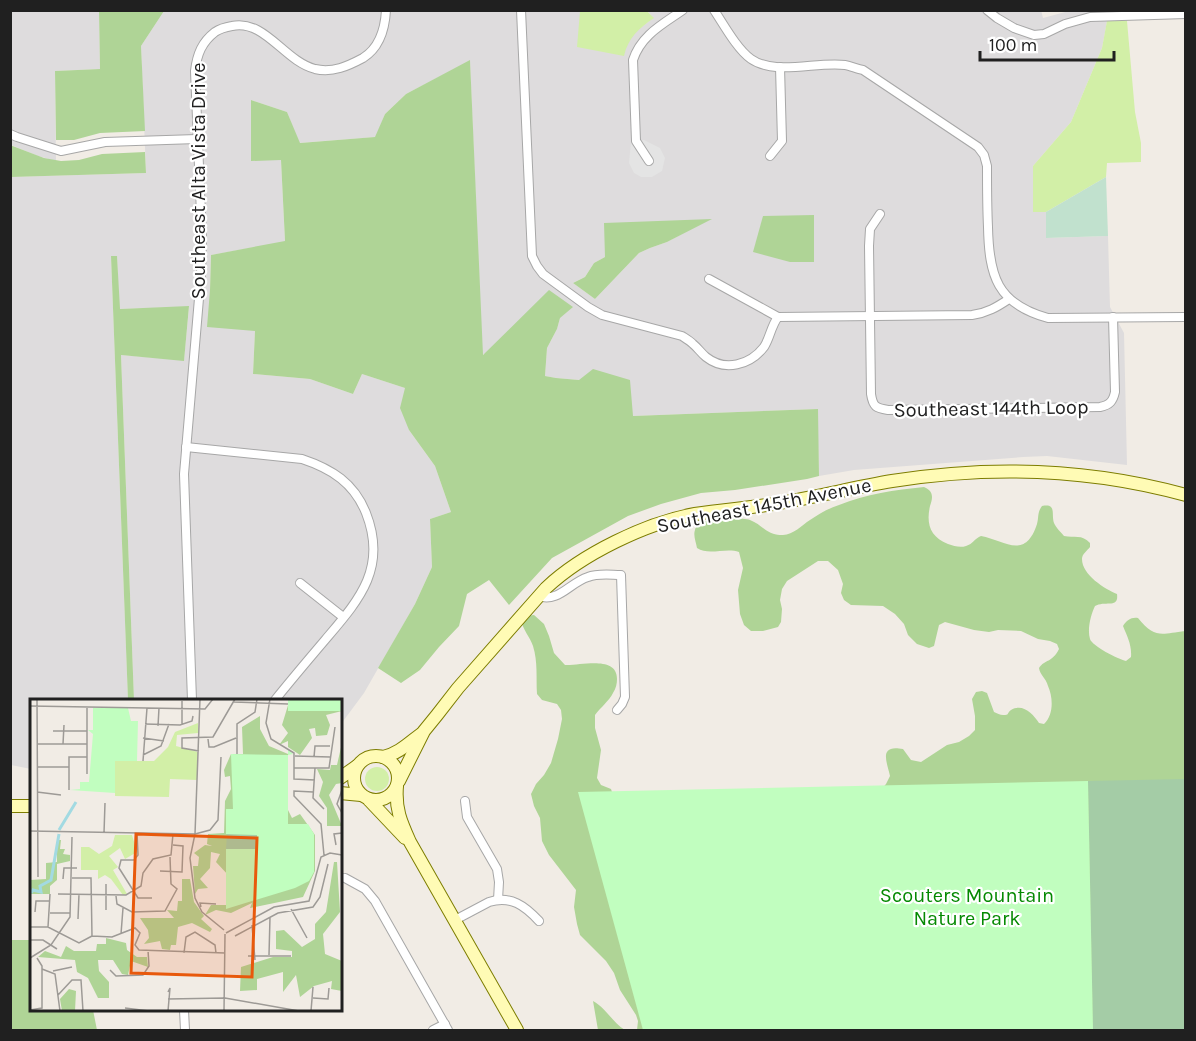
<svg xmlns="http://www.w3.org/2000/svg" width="1196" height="1041" font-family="Karla,sans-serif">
<rect width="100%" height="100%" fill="#f1ece5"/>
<g fill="#dedcdd" fill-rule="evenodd">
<path d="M620,10L638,30L653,18L647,10H1041L1043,18L1069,11H1126L1127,21L1107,22L1102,48L1071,122L1033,166V211L1046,212L1047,238L1108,236L1110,307L1124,333L1127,465L1047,456L1023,457L854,470L819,476L817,409L632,416L579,380L556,378L545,376L547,348L557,329L560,318L482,355L470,61L406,94L385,114L376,137L299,143L287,112L251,100V160H281L285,242L211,255L210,290L255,331L253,374L310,379L353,394L362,374L405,388L409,430L435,466L451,512L430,519L432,567L415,604L364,693L341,724L340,700H134L121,355L184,360L189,307L119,309L117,256H111L128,700H32L31,769L11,765L10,177L146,173L141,46L164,11ZM710,219L667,242L650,248L639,253L595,299L573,283L585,277L594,263L605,257Z"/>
<path d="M10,11H99L100,69L55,71L56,161L38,156L11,145Z"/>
</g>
<g fill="#d2efa7">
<path d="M580,11H647L654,18C639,28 628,38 624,56L577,47Z"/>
<path d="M1107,21H1127L1135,112L1141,143V162L1107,163L1106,177L1046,212H1033V166L1071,122L1102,48Z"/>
<circle cx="377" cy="779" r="12"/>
</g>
<g fill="#afd496">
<path d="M99,11H164L141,46L145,131L100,133L74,140H56L55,71L100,69Z"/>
<path d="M470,60L483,355L549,290L573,307L560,318L557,329L547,348L545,376L556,378L579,380L593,369L630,380L633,416L818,409L819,476L807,479L735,490L701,493L661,504L628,516L552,558L509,605L489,580L467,594L459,626L439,647L420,670L401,683L378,668L415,604L432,567L430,519L451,512L435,466L409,430L400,408L405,388L362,374L353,394L310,379L253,374L255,331L207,327L210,290L211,255L285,241L281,160L251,161V100L287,112L300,143L375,137L385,114L406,94Z"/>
<path d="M10,145L44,158L61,161L79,160L102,154L145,152L146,173L11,177Z"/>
<path d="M814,215V262H790L753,252L763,216Z"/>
<path d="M712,219L667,242L650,248L639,253L595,299L573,283L585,277L594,263L605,257L604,223Z"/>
<path d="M111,256H117L120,309L189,306L184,361L121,355L134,700H128Z"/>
<path d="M924,487C928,489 932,491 932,497C932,500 931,503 930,506C926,524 930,537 948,544C954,546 960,548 966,546C973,544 975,538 981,536C1004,540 1025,561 1037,524C1039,517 1037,513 1042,506C1057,503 1051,514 1054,523C1056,528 1061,532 1064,536C1074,538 1082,534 1090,543V547C1087,551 1082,554 1082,559C1082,575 1105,589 1117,594C1119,609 1105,600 1095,606C1091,614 1087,629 1090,639C1092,646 1118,659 1126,661L1131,657C1132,645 1127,636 1123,626C1127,620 1131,617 1138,618C1155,639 1161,634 1185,631V1030H637L638,1021L636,1015L620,990L614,973L606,961L580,935L577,924L574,907L576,890L549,855L542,841L540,818L534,806L531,794L536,784L544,775L551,763L558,739L562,719L561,710L557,704L542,700L537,694C536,678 538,662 533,646C530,637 523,630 521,620L526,616L534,615L544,624L549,636L554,653L565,665C580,666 617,655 617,679C617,684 616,688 613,693C609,701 601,707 595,715V728L601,750L597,778L601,785L611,789L615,801L859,815L886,784L890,776C887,762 878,744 903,749L911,760L921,762L947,745L959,742L969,736L975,730V716L972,699L976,692L982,691L987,693L994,712C997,713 1000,715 1003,715C1010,715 1006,714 1011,710C1023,703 1033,714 1039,723L1044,724C1054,715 1053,697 1048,686C1046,678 1040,675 1039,668C1045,659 1052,663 1059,649L1057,644L1050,641L1038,639L1021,631L998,630L989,632L974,630L945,622L939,625L934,646L929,648L917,644L908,635L904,624L895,614L883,606L851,605L844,600L841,593L843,584L838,570L828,561H818L787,581L782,589L780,600L782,609L781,622L778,627L763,631H751L744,625L740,614L738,590L743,568L739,552C726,547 709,556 697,548C696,542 693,535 695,530C695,528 698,524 700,523C708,518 741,517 750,520C763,525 766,535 783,535C793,535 802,525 810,520C819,514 829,508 839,505C866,494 895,490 924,487Z"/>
<path d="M10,940H31L32,1010H93L97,1030H11Z"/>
<path d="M593,1001C607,1009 612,1022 625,1030H598Z"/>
</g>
<path fill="#c1e1ce" d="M1106,177L1108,236L1046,238V212Z"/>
<path fill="#a4cca6" d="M1185,779V1030H1093L1088,781Z"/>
<path fill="#c1febf" d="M1088,781L1093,1030H643L578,792Z"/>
<path fill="#e4e4e4" d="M644,140L660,148L665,158L662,171L652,177H641L634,173L629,163L631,142Z"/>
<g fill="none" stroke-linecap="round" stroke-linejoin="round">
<defs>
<g id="street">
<path d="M521,10L532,256L537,266L543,274L588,307L602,315L682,336C685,338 690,341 693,344C698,348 701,353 706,357C725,372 750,365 764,347C770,338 771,326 778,317L972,315C987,313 997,307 1009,299"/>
<path d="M714,10C724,25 737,49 751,59C775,76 818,61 845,65C851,66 857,69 863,70L978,147L984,155L987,166C987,186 987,206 988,227C989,276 997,304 1048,318L1186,317"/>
<path d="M987,10L997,18L1014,28L1034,35L1044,34L1065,24L1090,17L1186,14"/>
<path d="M10,134L17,137L61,151L105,142L197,139"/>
<path d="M770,156L782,141L780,67"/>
<path d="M649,161L636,141L633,60C641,35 663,24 683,10"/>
<path d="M880,214L870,229L869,246L871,394C873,407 876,408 888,410L1100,407C1110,405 1113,401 1115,392L1113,317"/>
<path d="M709,279L778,317"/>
<path d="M186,447L302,459C332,469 354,483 366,513C388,569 358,601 325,640C308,660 291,680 275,700"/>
<path d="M300,583L343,617"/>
<path d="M538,596C559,603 569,583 588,577C598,573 611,575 621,575L625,697L622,704L617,710"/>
<path d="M192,700L184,474L201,275L202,238L195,71C197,54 202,42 215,32C221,28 226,27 232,26C265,19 284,61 315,69C333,73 348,66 363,58C379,48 385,29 386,10"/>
<path d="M465,801L467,817L497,869L499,882L498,900"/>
<path d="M345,878L365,889L375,901L448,1030"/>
<path d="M455,920L489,902C511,895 525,906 539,921"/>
<path d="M184,1010L185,1030"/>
<path d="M433,1030L445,1024"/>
</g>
<g id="secondary">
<circle cx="376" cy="778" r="22"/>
<path d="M383,757C398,754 409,743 421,734"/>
<path d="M340,778L357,766"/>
<path d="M399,781L424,731L437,715L458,688L546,588C582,554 646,523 695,514C725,509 755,508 785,502C821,496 856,487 892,481C992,465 1088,468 1186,495"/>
<path d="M397,786C395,809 401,822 410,842L517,1030"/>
<path d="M340,793L361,795"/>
<path d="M369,800L405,838"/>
<path d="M10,806H32"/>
</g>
</defs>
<use href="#street" stroke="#a7a7a7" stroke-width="10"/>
<use href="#secondary" stroke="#7d7d00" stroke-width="14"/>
<use href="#street" stroke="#fff" stroke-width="8"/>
<use href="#secondary" stroke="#fffbb5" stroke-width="12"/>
</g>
<g text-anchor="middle" stroke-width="4.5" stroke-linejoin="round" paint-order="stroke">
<g font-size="20" fill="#202020" stroke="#fff">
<text transform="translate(198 181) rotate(-90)" y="7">Southeast Alta Vista Drive</text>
<text transform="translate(991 408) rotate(-1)" y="7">Southeast 144th Loop</text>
<text transform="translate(764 505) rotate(-11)" y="7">Southeast 145th Avenue</text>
</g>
<g font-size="20" fill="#058902" stroke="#fff">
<text x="967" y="902">Scouters Mountain<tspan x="967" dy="23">Nature Park</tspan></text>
</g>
</g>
<g transform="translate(30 699)">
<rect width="312" height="312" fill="#f1ece5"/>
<path d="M168,24V34L147,36L146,47L168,53L167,81L140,80L139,98L85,97V62H124L138,48L145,33ZM85,136H102L107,153L95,160L90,149L79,157L88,168L83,171L97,195L93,196L81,180L75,176L68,180V171H51V148H59L69,155L82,147Z" fill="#d2efa7"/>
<path d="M312,0V12L296,16L300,26L297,36L286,37L285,29L279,30L282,39L270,56L258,48V42L249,46L258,34L252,26L259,3ZM230,17V30L239,47L258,55V111L262,119L270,115L285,136V172L273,198L220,209L222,204L201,214L186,211L175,216L181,206H197L199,177L186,163L190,155L181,153L180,169L170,180L178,189L168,190L165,195L163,167H168L169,158L164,154L175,146L182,147L177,145L178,135L194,134L195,102L201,90L200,77L195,78L194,71L201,55H213L212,28ZM312,44V84L306,85L299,96L312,127H297V109L289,97L293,83L287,70L300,71L301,66H307ZM27,141H31L30,150H35L33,155L40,156V162L27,165V181L20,187V195H0V181L16,180V164L27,163ZM304,163H307L310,213L293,235L295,255L312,262V292L301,290L302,282L284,287L270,298L266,276L253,293V273L227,280V291L210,292L211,268L243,258H262V252L246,250V232L254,231L272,248L285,240V225L296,213ZM152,180H160L164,203L174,217L171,220L182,230L180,233L162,224L148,228L146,246H141L140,251L132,250L130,242L114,245L119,239L118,231L110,219H144L137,211L147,212L148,202H152ZM76,239L96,244L97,251L107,258H117L118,268L101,262L98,276L92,275L83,261H68L69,272L79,283V299H68L58,279L47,273L45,261L8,258L15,252L31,258L36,247L44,252H66L67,245H76ZM39,290L46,292L45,312H32L30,300Z" fill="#afd496"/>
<path d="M197,135L227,136V151L196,150Z" fill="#a4cca6"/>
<path d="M258,0H312V12H258ZM63,9H98L101,22H108L107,62H85V94L40,91L50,90V83H59L63,35L58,31H63ZM258,50L263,55L258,56V125H278L284,135V173L279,182L265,189L196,210V150H227V136L196,135V110H203L201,55L258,56Z" fill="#c1febf"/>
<path fill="none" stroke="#a2dae2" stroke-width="3" d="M29,131L46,103M1,194L3,191L11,193L10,187L21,181L29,135"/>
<path fill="none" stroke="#9d9a96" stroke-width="1.5" d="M7,0L8,178M170,0L165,135L180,131L188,121L191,58M240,0L236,24L241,40L264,54V80L285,81M204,3L258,5M0,7L175,10L183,0M115,25L150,26L162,22L163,17M152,25V2M128,27L129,9M23,32H57M113,39L134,42M178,40L179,48H184L206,39M7,45H57M33,45L34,26M169,52L152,49V39L183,38L205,0M207,55V25L225,13L227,0M113,56L131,47L139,25M265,57L300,58M284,58L285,47H300M113,62L117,9M7,68H39M264,69H299L305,28M285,69L283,99L294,110M57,75V8M39,91V58H57M312,91L307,105L312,114M7,93L31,96M283,93L264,92V97L291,125L294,156M0,132L165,135L160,159L165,199L172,213L194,231M74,134L75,104M107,134L108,156L104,161H91L89,169L108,199H122M306,146L304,135L312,134M130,172L152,173L153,147L143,146M42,179H61L62,237M33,180L34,169H47M76,185V211M28,195L96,196L111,187L113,174L123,160L141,156L143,135M86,197L87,205L102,213L135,212L147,190L141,185L140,158M171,208L170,204L186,205M261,210L277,239M5,213L6,202H20M20,214H40M48,220L49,195M222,226L225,261M0,228H18L49,244L62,237M18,228L20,195M196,234L244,208L279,202L291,158L300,154L312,156M91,235L93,209M62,237L82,238L105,229L110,234L105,246L109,251L195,254M205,237L248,214L283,208L290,198L298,165M0,241H13L27,250M154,254L156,238L165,233L185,246L186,254M239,256L240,218M218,257H261M0,259L21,246L40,218L42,138M12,270L25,275L30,312M80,271L86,277L113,276L119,267L118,251M23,272L42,268M28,296L42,281H51L53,312M283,299L298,300L299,289M138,300L195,299L269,312M95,309L119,312M0,311L12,309V267L7,259M138,312L140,289L138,293M194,312L195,235M281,312L283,288"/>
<path fill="#e8590c" fill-opacity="0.15" stroke="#e8590c" stroke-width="3" d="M106,135L227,139L222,278L101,274Z"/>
<rect width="312" height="312" fill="none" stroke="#202020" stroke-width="3"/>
</g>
<rect width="1196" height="1041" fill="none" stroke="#202020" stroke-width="24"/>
<path d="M980 51v9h134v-9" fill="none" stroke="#202020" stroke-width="3"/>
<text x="989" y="51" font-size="18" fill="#202020" stroke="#ffffff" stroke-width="4.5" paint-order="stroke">100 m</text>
</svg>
